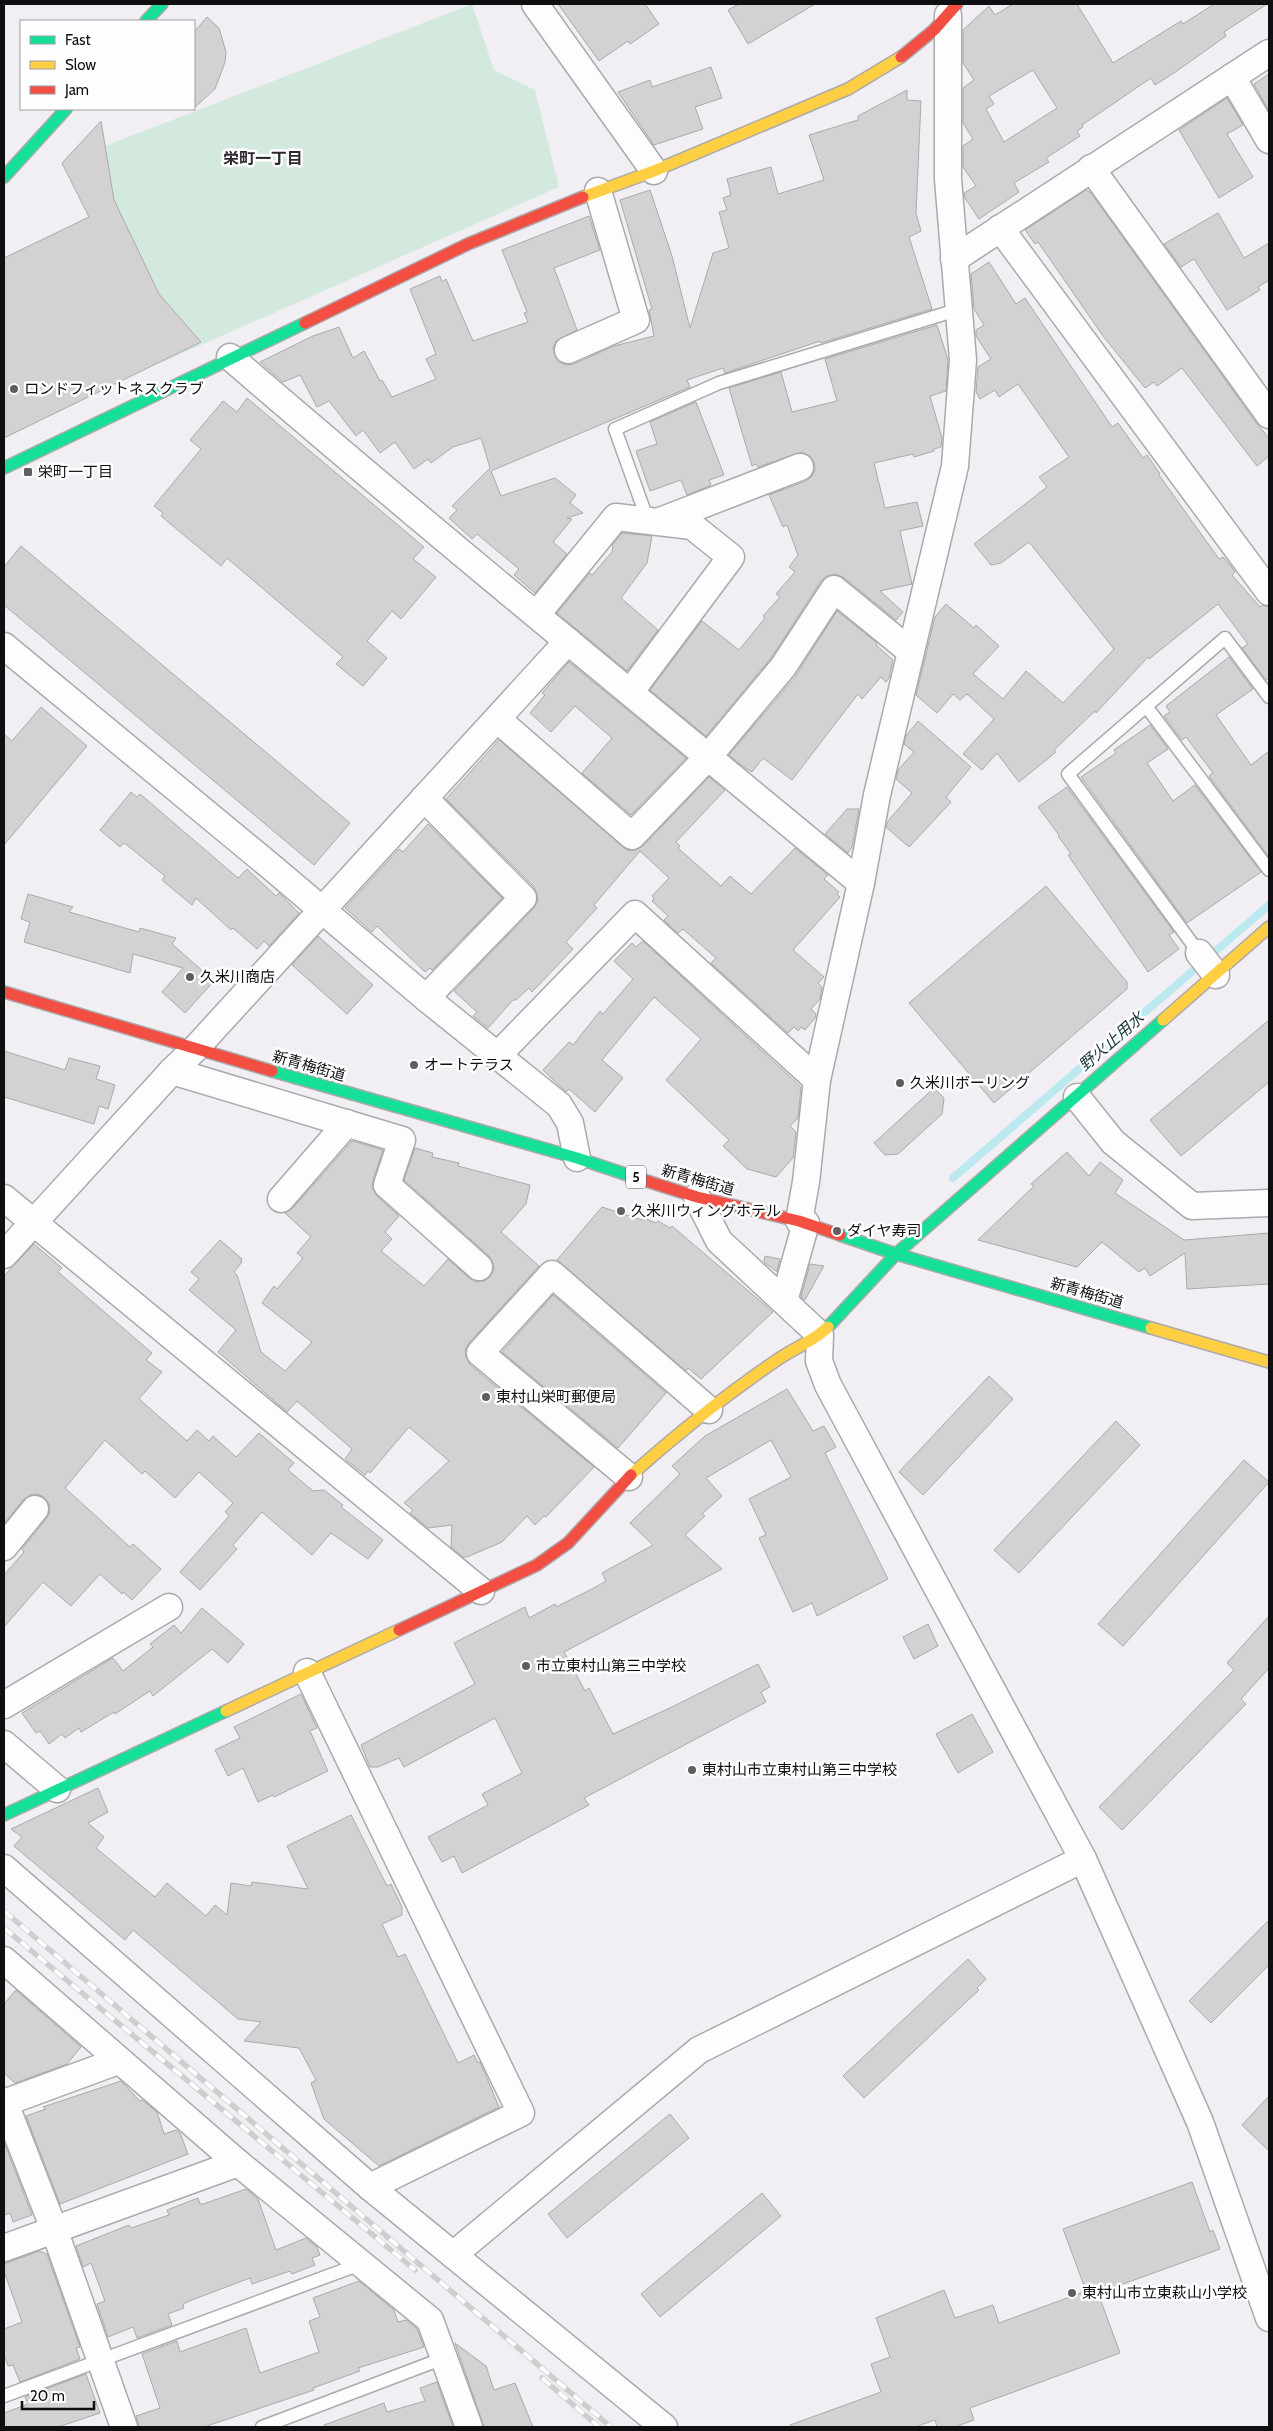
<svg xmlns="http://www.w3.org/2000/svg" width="1273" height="2431" font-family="Cabin,'Noto Sans JP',sans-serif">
<rect width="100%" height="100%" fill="#f2eff4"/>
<path fill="#d4e9dd" d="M472,4L494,70L535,90L559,187L165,361L69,160Z"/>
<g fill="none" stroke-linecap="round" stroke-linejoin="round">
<path stroke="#bce8f0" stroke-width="8" d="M953,1178L1269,905"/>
</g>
<g fill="#d3d1d2" stroke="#aca9aa" fill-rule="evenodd">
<path d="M558,4H645L659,24L630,44L628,41L599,61Z"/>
<path d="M739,4H815L748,44L728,10Z"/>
<path d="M1013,4H1077L1113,63L1181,21L1183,24L1214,4H1267L1224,32L1226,36L1177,71L1155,85L1151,78L1082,125L1083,127L1077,131L1080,136L1046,158L1049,162L1014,183L1019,192L979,219L965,198L964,193L976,186L963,167V146L973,139L963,123V88L974,80L963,63V30L989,6L995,15ZM1033,70L1057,108L1004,142L986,109L994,104L989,96Z"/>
<path d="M207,17L219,28L226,52L225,62L215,89L194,108V32Z"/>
<path d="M711,67L722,98L695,107L703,129L654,145L618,92L650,80L652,87Z"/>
<path d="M1269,74V109H1268L1254,84Z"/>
<path d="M907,90V100L921,101L916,213L921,231L909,237L932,309L821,343L820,341L725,373L723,368L687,380L690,387L491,471L501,496L555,478L576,495L570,503L583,513L567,518L572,519L553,542L567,554L535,593L514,575L519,569L477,534L472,539L449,518L457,510L452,506L490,468L481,438L453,447L431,463L428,459L414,469L395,442L380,453L363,430L356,436L329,401L317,407L300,375L283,382L260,362L313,336L339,327L353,358L364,351L380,381L382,380L392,397L436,379L426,359L436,354L410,289L440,276L442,282L446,279L473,341L528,322L524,313L527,312L502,250L589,216L600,250L554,268L577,330L556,341L553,348L555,356L559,362L566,365L574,364L614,346L654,336L649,310L652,309L620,200L650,190L672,256L690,328L713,253L729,248L719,212L727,210L723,198L731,195L727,179L771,167L778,194L824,180L809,135L858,120V116Z"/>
<path d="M1227,98L1243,125L1227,134L1253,177L1219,198L1179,130Z"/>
<path d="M101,121L114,200L159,294L201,342L4,438V258L89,217L62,163Z"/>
<path d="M1086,190L1091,193L1257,424L1269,438V456L1257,466L1182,368L1157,386L1154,382L1145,388L1103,336L1038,242L1035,244L1025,230Z"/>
<path d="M1218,213L1244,258L1269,243V280L1258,287L1260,290L1227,310L1194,259L1181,267L1164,244Z"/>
<path d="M989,262L1016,304L1025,298L1112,427L1118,423L1143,458L1147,455L1160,474L1159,475L1219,559L1223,557L1231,566L1235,572L1232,575L1260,607L1262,605L1269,607V678L1266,680L1242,648L1248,644L1218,604L1149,659L1148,657L1096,713L1095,711L1054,750L1056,752L1019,782L997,753L982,770L963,754L994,719L967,694L960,700L953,694L937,713L916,695L935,617L946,604L974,628L976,625L999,646L973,674L1003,699L1026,671L1063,703L1114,649L1029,542L1001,563L991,565L974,544L1047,487L1039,477L1069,457L1018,384L999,397L995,390L980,399L976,392L978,367L991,359L976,336V330L984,325L974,309L971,274Z"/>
<path d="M937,325L948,360L946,391L930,396L942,438L941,447L934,449V451L914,457L913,454L874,463L885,508L917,502L923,526L900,531L912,584L880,591L903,612L896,620L843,577L835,574L827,576L821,581L771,658L706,736L650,690L702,621L739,650L765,618L763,616L780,597L776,594L795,572L789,567L798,555L787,525L783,527L769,495L806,481L812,476L815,469L814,462L810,456L802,452L758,467L756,464L752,466L729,388L781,372L792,412L837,401L825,359Z"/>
<path d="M247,398L424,547L413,559L436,577L401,619L392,611L367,641L387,658L363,686L336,664L343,657L227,558L221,566L161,516L163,513L154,506L201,449L190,440L223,401L237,412Z"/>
<path d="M696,402L724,475L709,480L711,485L687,495L681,480L650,491L636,451L657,444L650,422Z"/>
<path d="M622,533L652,536L647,563L621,598L658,630L627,671L557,613L590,573L592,575L612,552L613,544Z"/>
<path d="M21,546L350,823L314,865L4,605V567Z"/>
<path d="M837,611L877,643L876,645L893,660L889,678L886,682L881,677L862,699L858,694L792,780L763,758L752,772L745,768L729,755L795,677Z"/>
<path d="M1229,657L1253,689L1216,715L1251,765L1269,751V857L1209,776L1213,773L1186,737L1182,740L1164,716L1170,712L1166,706Z"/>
<path d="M569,662L686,758L631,815L582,773L612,738L575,706L551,732L530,713L545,695L542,693Z"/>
<path d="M41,707L87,746L4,845V734L12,741Z"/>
<path d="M918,721L971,767L946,797L951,802L909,847L886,827L888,821L912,793L896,779L898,770L914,752L904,744L906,736Z"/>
<path d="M1150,725L1168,749L1147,763L1173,801L1195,785L1261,872L1187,923L1081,777L1116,753L1114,750Z"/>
<path d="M499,740L628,851L636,850L643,846L709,777L725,790L676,842L680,846L678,848L721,886L730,876L751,894L795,848L828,875L824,879L839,892L837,894L840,897L793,950L824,977L818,983L822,987L820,999L811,1009L816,1014L815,1018L805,1030L801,1027L798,1031L794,1027L788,1033L711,963L716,958L683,929L678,933L664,920L668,916L652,901L654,898L652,896L669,878L640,851L594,905L597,908L566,942L573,949L532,992L529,988L516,1000H513L488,1028L473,1016L477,1012L454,991L534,908L538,901L537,894L534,887L446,799Z"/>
<path d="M1067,787L1174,932L1169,935L1179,949L1148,972L1068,855L1071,854L1058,836L1059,835L1038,807Z"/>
<path d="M131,792L137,797L140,794L238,878L247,869L276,896L279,893L299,913L269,946L264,941L257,949L233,928L231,930L196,898L192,905L162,880L165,876L127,845L124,843L120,847L100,830Z"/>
<path d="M847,809H859L852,847L848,853L825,834Z"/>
<path d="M428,824L502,898L432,970L430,968L425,972L377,926L372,932L345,908L399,849L403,852Z"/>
<path d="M1046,886L1127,982V989L994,1103L909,1003Z"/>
<path d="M28,894L73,907L69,912L139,932L140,928L176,938L172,944L214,981L185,1013L162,992L183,968L133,954L130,973L24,942L30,922L21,919Z"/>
<path d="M318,936L373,985L347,1014L292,965Z"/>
<path d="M643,941L801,1087L798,1118L790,1126L796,1132L793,1158L776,1177L747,1169L723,1146L729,1140L666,1080L701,1039L654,997L602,1060L623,1078L595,1112L569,1089L566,1092L543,1070L569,1042L573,1045L600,1011L603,1014L633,979L614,961L632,943L636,947Z"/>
<path d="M1269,1020V1082L1181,1156L1150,1120Z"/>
<path d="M4,1051L65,1070L69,1058L100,1066L96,1079L115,1085L108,1109L99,1106L94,1124L4,1097Z"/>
<path d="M934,1088L944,1098L942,1114L898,1154L885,1155L874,1143Z"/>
<path d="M352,1141L383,1150L373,1180L372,1188L377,1196L399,1216L385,1232L392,1239L381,1251L424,1286L448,1259L469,1278L476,1282L484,1281L490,1277L494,1270L493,1263L489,1256L404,1180L415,1148L433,1153L432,1157L459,1163L458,1166L530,1185L526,1204L501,1232L539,1266L469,1343L465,1350L466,1357L470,1365L594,1467L546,1517L544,1516L535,1525L527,1516L502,1542L467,1557H463L451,1547L452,1525L428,1528L410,1513L413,1510L404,1503L449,1461L409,1427L370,1473L368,1471L365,1475L345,1459L352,1449L297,1401L287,1412L218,1352L236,1330L189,1290L199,1279L191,1272L220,1240L242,1259L241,1261L242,1262L234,1272L237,1275L261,1352L285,1371L312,1342L262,1303L274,1286L277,1289L303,1258L297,1253L311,1237L285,1213L292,1209Z"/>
<path d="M1067,1152L1089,1176L1100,1162L1123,1180L1115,1193L1184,1240L1269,1233V1284L1187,1289L1185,1253L1150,1276L1145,1268L1139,1272L1102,1242L1077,1267L978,1240L1034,1186L1031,1184Z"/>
<path d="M602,1207L642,1220L644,1218L656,1223L658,1221L670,1228L672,1226L773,1312L701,1379L688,1368L686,1371L557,1260Z"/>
<path d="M34,1244L62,1268L58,1272L152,1353L146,1360L162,1372L139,1399L187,1441L197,1430L209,1441L213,1436L236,1457L259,1433L294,1463L288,1470L313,1491L324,1490L343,1505L341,1507L383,1540L368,1559L331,1533L312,1555L262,1512L233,1545L237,1549L200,1590L180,1572L229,1516L225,1512L233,1503L199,1472L175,1498L145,1471L142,1474L105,1440L65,1488L130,1547L133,1544L161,1569L132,1600L123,1592L122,1594L100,1574L71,1606L43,1582L4,1627V1575L24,1552L22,1549L47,1518L50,1511L49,1503L44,1497L37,1494L30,1495L23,1500L4,1524V1276Z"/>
<path d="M765,1256L780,1259L777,1272L764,1262Z"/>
<path d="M810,1264L824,1266L805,1300L801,1297Z"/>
<path d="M553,1295L666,1393L618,1448L502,1352Z"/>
<path d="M989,1376L1013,1399L923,1495L899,1472Z"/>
<path d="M787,1389L813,1431L824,1426L836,1447L825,1453L888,1579L817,1616L812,1603L793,1612L759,1538L766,1535L749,1499L791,1477L771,1440L706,1478L722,1496L702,1514L705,1516L685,1535L722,1569L564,1652L585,1691L589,1688L613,1734L672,1707L758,1664L770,1687L761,1692L766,1702L584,1798L589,1805L462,1873L454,1856L442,1862L428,1837L488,1805L482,1794L522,1773L495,1718L404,1767L399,1758L378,1767H370L361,1745L475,1684L454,1643L525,1607L529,1618L555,1604L556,1607L592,1589L606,1581L602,1573L653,1545L630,1523L680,1474L672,1466L705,1436Z"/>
<path d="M1116,1421L1140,1445L1019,1573L994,1550Z"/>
<path d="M1244,1460L1269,1482L1123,1646L1098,1624Z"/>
<path d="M202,1608L244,1644L228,1663L212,1649L153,1696L150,1691L115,1714L114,1712L81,1732L79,1728L65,1738L62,1734L49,1744L40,1731L36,1733L22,1713L113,1658L123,1671L153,1647L150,1644L174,1625L181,1633Z"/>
<path d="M1269,1616V1668L1241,1699L1246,1704L1122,1830L1099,1807L1234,1670L1227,1663Z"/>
<path d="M928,1624L938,1646L914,1659L903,1637Z"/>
<path d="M301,1694L317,1728L310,1731L328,1771L274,1797L273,1795L258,1802L243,1768L228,1776L215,1750L240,1738L234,1727Z"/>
<path d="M972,1714L993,1752L958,1773L936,1734Z"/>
<path d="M98,1788L108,1812L88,1823L104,1837L96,1848L155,1897L167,1883L206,1916L215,1905L227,1915L231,1883L251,1886L252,1882L308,1889L287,1846L351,1815L387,1886L391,1884L402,1907V1915L382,1924L398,1957L405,1954L458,2063L474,2055L478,2063L480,2062L499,2107L379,2166L324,2119L311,2083L316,2080L299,2048L244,2041L261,2022L238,2019L133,1930L125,1940L14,1846L22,1837L11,1829Z"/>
<path d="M1269,1920V1965L1211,2023L1189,2001Z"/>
<path d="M968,1959L986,1979L977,1988L979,1990L864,2098L843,2076Z"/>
<path d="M16,1990L81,2047L67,2064L15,2083L4,2073V2004Z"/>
<path d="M121,2081L140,2101L142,2100L157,2112L164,2134L176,2130L180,2133L188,2154L60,2204L26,2116L46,2109L43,2107Z"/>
<path d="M1269,2096V2151L1242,2125Z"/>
<path d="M670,2114L689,2138L567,2238L548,2214Z"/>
<path d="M4,2142L32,2215L13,2222L10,2213L4,2215Z"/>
<path d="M1192,2182L1210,2232L1213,2230L1220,2249L1098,2293L1120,2353L970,2408L974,2420L955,2427H937L935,2420L915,2427H790V2425L881,2392L871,2364L890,2357L876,2318L944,2290L955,2318L993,2305L999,2323L1086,2291L1063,2229Z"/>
<path d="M246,2189L258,2199L276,2250L306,2238L317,2247L320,2255L312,2258L315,2265L292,2274L290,2271L252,2284L250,2278L192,2300L183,2304L184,2308L168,2314L172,2325L137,2338L133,2327L108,2337L97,2304L105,2301L91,2263L83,2267L76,2246L129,2225L131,2228L169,2215L167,2210L198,2198L200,2204H203Z"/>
<path d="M762,2193L781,2216L660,2317L641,2294Z"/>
<path d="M39,2251L47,2254L80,2347L76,2348L80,2359L20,2382L13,2365L8,2366L4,2355V2329L22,2322L4,2271V2264Z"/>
<path d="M359,2281L394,2310L398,2322L406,2320L417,2329L424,2347L358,2368L360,2371L313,2388L314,2390L204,2427H139L136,2416L160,2408L142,2354L177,2341L180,2352L246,2328L260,2373L319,2352L309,2321L320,2317L313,2298Z"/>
<path d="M455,2343L486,2366L494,2390L515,2383L533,2427H484Z"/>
<path d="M86,2374L100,2413L58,2427H4V2413L28,2404L25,2397Z"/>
<path d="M437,2382L453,2427H325L324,2425L384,2403L387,2412L425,2401L420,2388Z"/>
</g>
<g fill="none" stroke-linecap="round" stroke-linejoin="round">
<defs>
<g id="lane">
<path d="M648,521L615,429L719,383L960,309"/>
<path d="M1146,706L1269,870"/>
<path d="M1199,953L1068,774L1225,638L1269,697"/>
<path d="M4,2396L363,2263"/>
<path d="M262,2427L444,2358"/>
</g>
<g id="street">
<path d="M535,4L654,171"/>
<path d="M1232,77L1269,140"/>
<path d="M1091,168L1269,415"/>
<path d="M1000,228L1269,592"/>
<path d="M954,259L1269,53"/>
<path d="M568,350L636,320L598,191"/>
<path d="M230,357C438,536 650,709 861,883"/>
<path d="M660,521L800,467"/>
<path d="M537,614L616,517L692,526L731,557L631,691"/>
<path d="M4,646L275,870L426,998L559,1105L570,1123L577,1158"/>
<path d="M497,719L632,836L708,757L783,667L834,589L910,651"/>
<path d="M424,798L523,898L426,998"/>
<path d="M1199,953L1216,975"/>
<path d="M497,1056L635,914L817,1080"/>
<path d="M172,1071L402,1140L387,1185L479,1267"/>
<path d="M1077,1097L1113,1142L1192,1206L1269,1203"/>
<path d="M697,1197L719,1241L820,1335L819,1361L828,1385L1083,1859L1200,2122L1269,2318"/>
<path d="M4,1198L481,1591"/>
<path d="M281,1199L347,1123"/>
<path d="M799,1221L806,1182L817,1080L861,883L877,795L955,466L963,360L948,179V15"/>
<path d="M4,1255L172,1071L195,1049L568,641"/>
<path d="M784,1301L806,1223"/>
<path d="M629,1477L480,1353L552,1274L709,1410"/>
<path d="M4,1547L35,1509"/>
<path d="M307,1672L521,2113L370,2187"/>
<path d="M4,1705L169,1607"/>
<path d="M4,1744L57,1789"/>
<path d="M4,1868L370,2187L664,2427"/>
<path d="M4,1960L238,2163L430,2320L469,2427"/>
<path d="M4,2101L54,2229L124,2427"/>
<path d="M4,2103L118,2061"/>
<path d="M4,2248L238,2163"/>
<path d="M453,2255L699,2050L1083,1859"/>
</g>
<g id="fast">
<path d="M146,21L162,4"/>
<path d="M4,177L66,109"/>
<path d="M4,468L305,323"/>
<path d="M272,1071L577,1158L634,1177"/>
<path d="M840,1235L896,1254L1151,1328"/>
<path d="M828,1327L896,1254L1163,1020"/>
<path d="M4,1815L226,1711"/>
</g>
<g id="slow">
<path d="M583,197L654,171L848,89L901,57"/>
<path d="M1163,1020L1269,927"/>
<path d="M1151,1328L1269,1362"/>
<path d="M631,1475C678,1433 728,1393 780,1358C796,1347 814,1341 828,1327"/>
<path d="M226,1711L399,1630"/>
</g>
<g id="jam">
<path d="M901,57L934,30L957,4"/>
<path d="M305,323L468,244L583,197"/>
<path d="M4,992L272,1071"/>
<path d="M634,1177L697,1197L799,1221L840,1235"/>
<path d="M399,1630L537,1565L568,1543L631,1475"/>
</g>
</defs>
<use href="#lane" stroke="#aba9ac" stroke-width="15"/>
<use href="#street" stroke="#aba9ac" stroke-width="29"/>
<use href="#fast" stroke="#aba9ac" stroke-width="14"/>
<use href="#slow" stroke="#aba9ac" stroke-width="14"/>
<use href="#jam" stroke="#aba9ac" stroke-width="14"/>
<use href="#lane" stroke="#fdfdfd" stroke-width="12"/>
<use href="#street" stroke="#fdfdfd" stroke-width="26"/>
<use href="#fast" stroke="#16e098" stroke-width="11"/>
<use href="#slow" stroke="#ffcf43" stroke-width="11"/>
<use href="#jam" stroke="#f24e42" stroke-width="11"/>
<defs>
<g id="rail">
<path d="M4,1911L611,2427"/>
<path d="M4,1928L415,2270"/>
<path d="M542,2378L599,2427"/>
</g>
</defs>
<use href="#rail" stroke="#cfcecf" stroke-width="5.5"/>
<use href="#rail" stroke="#fefdff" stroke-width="4" stroke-dasharray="11" stroke-linecap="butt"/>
</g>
<g fill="#5e5d60" stroke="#fefdff" stroke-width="2">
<circle cx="14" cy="389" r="5"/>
<rect x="23" y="467" width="10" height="10" rx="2.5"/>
<circle cx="190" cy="977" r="5"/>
<circle cx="414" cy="1065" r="5"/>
<circle cx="900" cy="1083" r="5"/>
<circle cx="621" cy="1211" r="5"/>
<circle cx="837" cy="1231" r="5"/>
<circle cx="486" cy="1397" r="5"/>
<circle cx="526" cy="1666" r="5"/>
<circle cx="692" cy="1770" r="5"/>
<circle cx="1072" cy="2293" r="5"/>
</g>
<g text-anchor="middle" stroke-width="5" stroke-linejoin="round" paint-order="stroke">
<rect fill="#fefdff" stroke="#575658" stroke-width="1" x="626" y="1165.5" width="20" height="23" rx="4"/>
<g font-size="14" font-weight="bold" fill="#0f0e10">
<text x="636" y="1182">5</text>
</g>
<g font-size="15" fill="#0f0e10" stroke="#fefdff" text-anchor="start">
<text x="24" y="394">ロンドフィットネスクラブ</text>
<text x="38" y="477">栄町一丁目</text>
<text x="200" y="982">久米川商店</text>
<text x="424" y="1070">オートテラス</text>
<text x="910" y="1088">久米川ボーリング</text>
<text x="631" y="1216">久米川ウィングホテル</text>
<text x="847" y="1236">ダイヤ寿司</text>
<text x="496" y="1402">東村山栄町郵便局</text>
<text x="536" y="1671">市立東村山第三中学校</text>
<text x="702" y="1775">東村山市立東村山第三中学校</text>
<text x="1082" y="2298">東村山市立東萩山小学校</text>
</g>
<g font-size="15" fill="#0f0e10" stroke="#fefdff">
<text transform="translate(309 1066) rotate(16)" y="5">新青梅街道</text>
<text transform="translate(698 1180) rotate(16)" y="5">新青梅街道</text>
<text transform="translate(1087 1293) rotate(16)" y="5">新青梅街道</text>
</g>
<g font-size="16" font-weight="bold" fill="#2e2a2f" stroke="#fefdff">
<text x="263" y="164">栄町一丁目</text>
</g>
<g font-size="16" font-style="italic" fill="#18383c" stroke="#fefdff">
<text transform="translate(1111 1041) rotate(-41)" y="6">野火止用水</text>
</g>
</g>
<rect width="1273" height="2431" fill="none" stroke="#0f0e10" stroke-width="10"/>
<rect x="20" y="20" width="175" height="90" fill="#fefdff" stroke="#9e9d9f"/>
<rect x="30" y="36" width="25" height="8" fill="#16e098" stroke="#9e9d9f"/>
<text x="65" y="45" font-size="15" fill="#0f0e10">Fast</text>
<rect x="30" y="61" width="25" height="8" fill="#ffcf43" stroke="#9e9d9f"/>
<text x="65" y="70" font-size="15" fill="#0f0e10">Slow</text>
<rect x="30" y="86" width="25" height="8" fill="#f24e42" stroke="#9e9d9f"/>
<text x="65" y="95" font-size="15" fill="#0f0e10">Jam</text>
<path d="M22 2401v8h72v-8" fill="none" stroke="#0f0e10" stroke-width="2.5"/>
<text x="30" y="2401" font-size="15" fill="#0f0e10" stroke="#fefdff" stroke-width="4" paint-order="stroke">20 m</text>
</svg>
